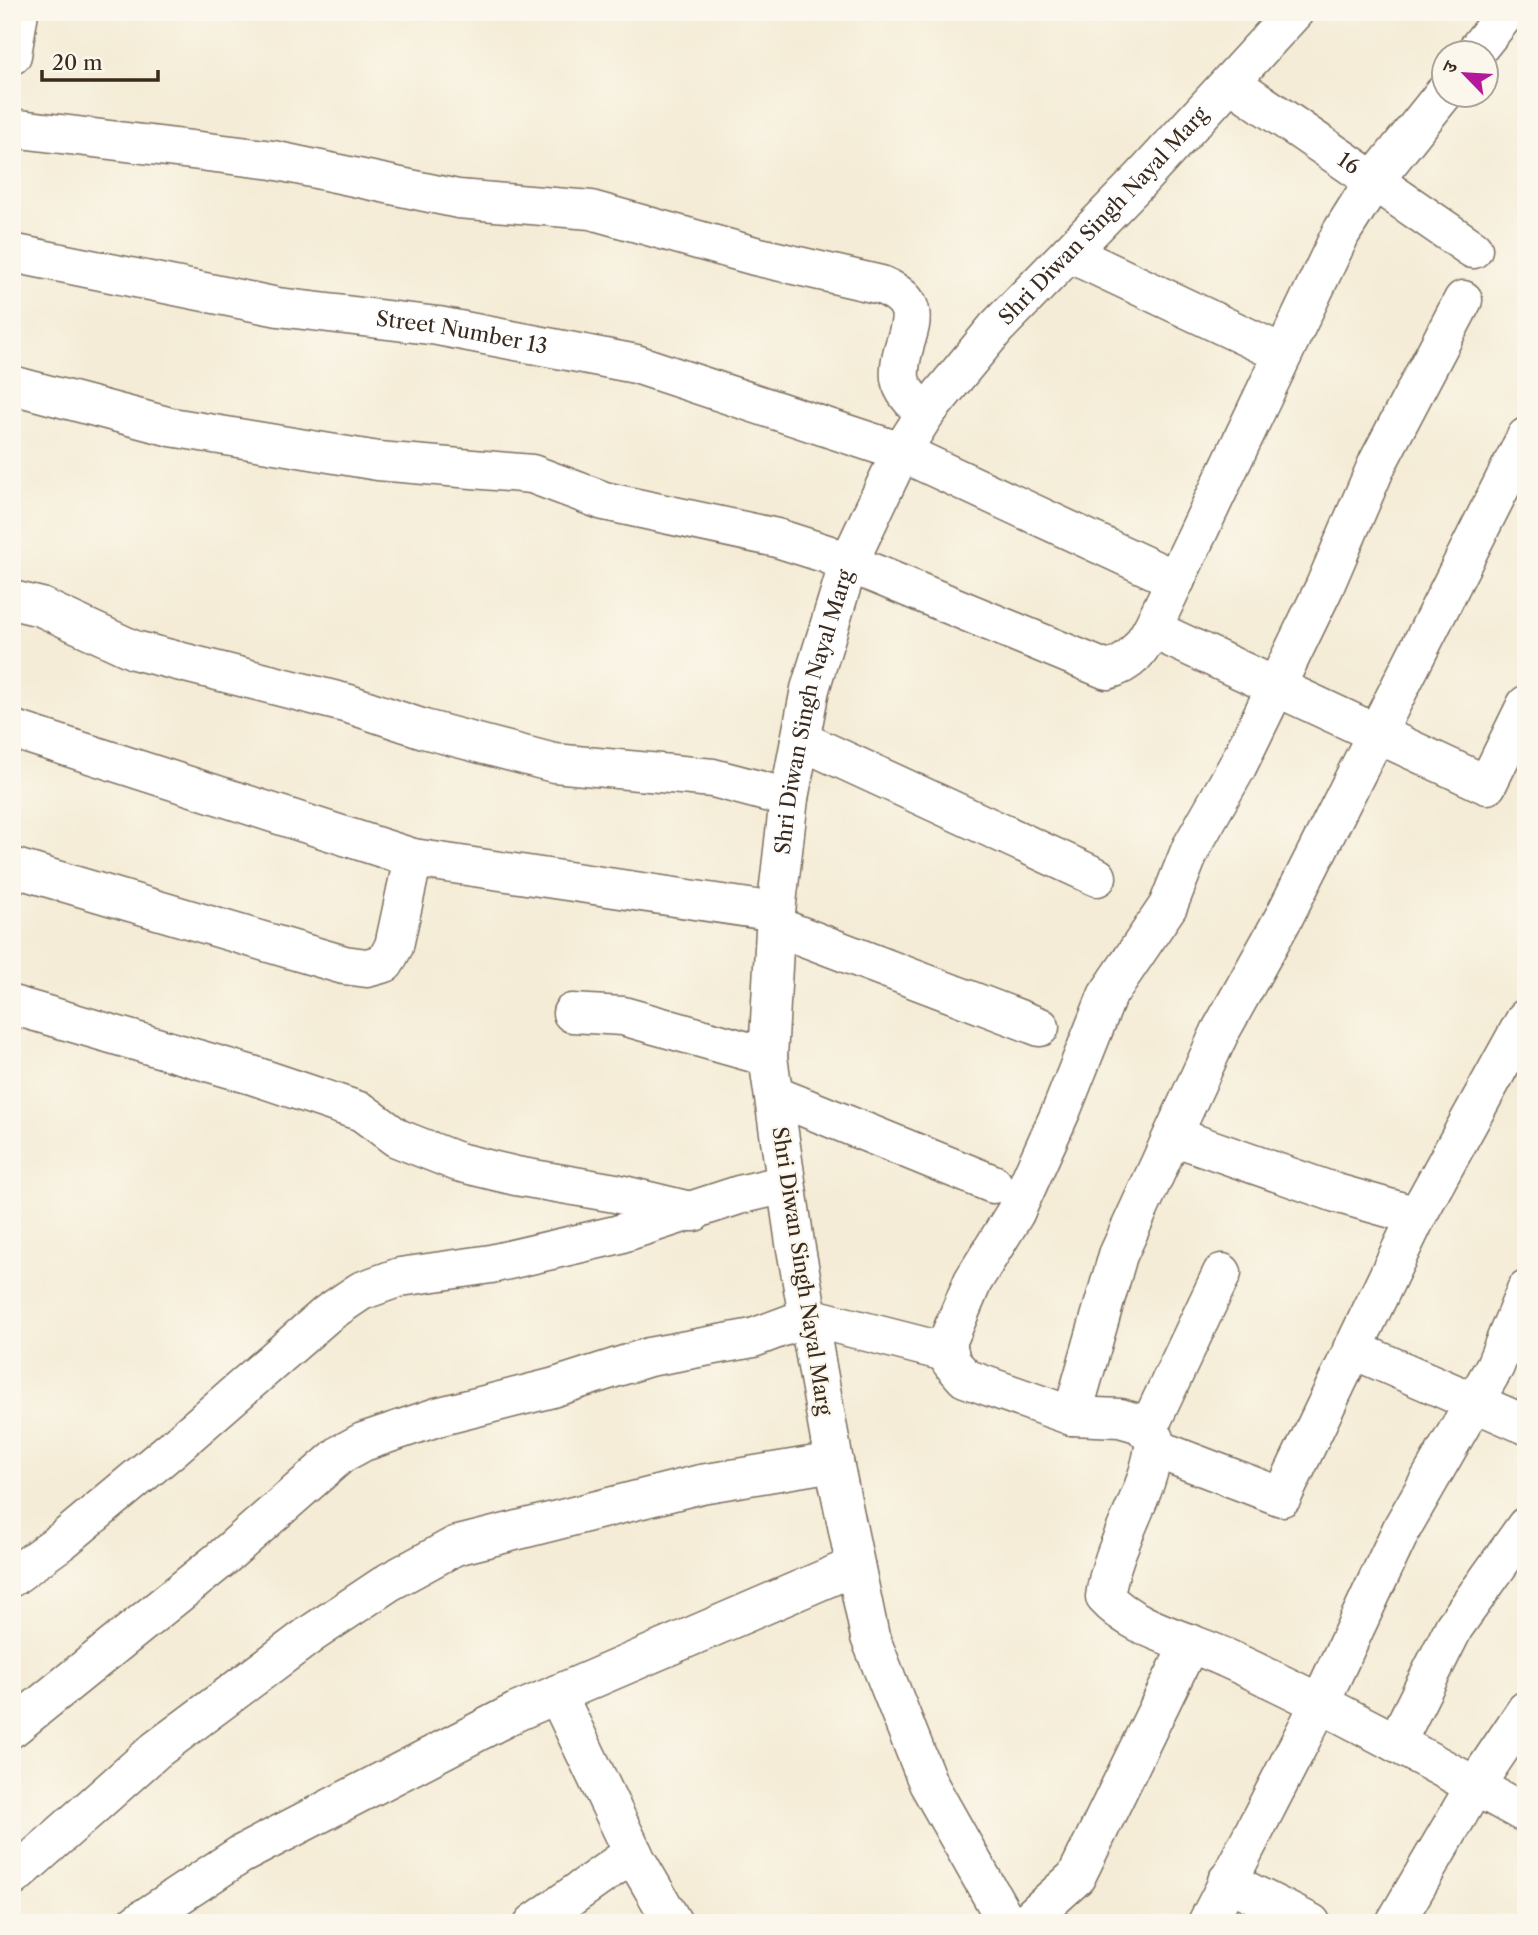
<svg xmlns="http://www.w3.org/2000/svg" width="1538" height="1935" font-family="'Libre Caslon Text','Noto Serif Devanagari',serif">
<rect width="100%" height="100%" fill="#fbf7ec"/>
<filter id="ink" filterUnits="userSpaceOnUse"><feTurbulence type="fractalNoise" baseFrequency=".0143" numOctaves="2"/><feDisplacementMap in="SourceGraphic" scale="14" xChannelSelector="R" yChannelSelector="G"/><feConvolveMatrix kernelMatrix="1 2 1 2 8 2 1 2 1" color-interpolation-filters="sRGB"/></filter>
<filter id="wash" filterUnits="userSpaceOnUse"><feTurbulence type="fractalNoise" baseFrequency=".00686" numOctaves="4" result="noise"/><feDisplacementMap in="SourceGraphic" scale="28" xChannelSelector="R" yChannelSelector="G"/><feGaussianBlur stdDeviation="1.57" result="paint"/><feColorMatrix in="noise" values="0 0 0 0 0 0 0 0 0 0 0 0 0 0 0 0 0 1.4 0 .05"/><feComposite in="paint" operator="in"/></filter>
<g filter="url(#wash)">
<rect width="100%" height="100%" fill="#f4ecd6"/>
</g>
<g filter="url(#ink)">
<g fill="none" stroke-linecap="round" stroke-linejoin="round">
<defs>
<g id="minor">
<path d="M1475,52L1507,12"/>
<path d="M12,55L19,12"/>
<path id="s1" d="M1230,82L1473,249"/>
<path d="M12,128L273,160L458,199L591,210L755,256L881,285C937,308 896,338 900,378C902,392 916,405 925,414"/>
<path id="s2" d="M12,253L278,307L438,326L636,364L901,452L1176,580"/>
<path d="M1069,253L1283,354"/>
<path d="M1463,300L1378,462L1324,588L1237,767L1191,848L1168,906L1107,996L1062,1109L1015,1213L973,1281L947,1343L951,1362L965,1378L1072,1416L1120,1418L1141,1424L1155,1439C1150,1495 1112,1541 1105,1597C1134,1630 1188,1640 1228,1659C1329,1705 1428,1760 1526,1814"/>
<path d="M12,385L171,427L378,461L532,474L604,501L777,538L827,554L1107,670C1131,664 1140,650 1152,629L1341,233L1373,182L1444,93"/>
<path d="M12,600L41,607L134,650L349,704L424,729L554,763L713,778L789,798"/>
<path d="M1152,629L1487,785L1526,705"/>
<path d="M12,729L413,858L776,912"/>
<path d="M800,740L1097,877"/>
<path d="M12,867L344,965L367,968L385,963L394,946L413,858"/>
<path d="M775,926L1040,1027"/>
<path d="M12,1005L252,1075L362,1112L397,1138L458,1162L516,1176L615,1193L694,1212"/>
<path d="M572,1013L623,1016L768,1057"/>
<path d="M774,1095L993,1184"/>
<path d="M1173,1136L1336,1193L1417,1216"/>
<path d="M1352,1349L1526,1425"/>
<path d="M1072,1416L1118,1255L1220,1032L1284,917L1526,437"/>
<path d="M1147,1431L1222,1273"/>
<path d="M1154,1448L1282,1497L1417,1216L1526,1018"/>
<path d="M12,1577L63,1540L172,1449L327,1314L361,1291L400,1277L491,1264L616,1235L739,1195L786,1184"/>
<path d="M557,1694L637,1861L673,1923"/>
<path d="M12,1728L220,1560L341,1454L363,1442L437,1417L552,1388L649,1357L753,1338L809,1317L949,1353"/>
<path d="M1396,1743L1454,1627L1526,1526"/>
<path d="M12,1878L156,1750L311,1634L389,1582L455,1546L701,1484L834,1462"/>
<path d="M1227,1881L1311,1923"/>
<path d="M137,1923L240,1855L516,1712L855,1566"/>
<path d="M534,1923L633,1853"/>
<path id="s3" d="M1007,1923L928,1783L870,1637L834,1462L795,1243L768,1057L776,912L789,798L810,689L849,562L901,452L925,414L996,328L1141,179L1294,12"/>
<path d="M1025,1923L1076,1877L1190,1643"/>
<path d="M1207,1923L1319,1705L1403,1526L1495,1366L1526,1290"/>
<path d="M1395,1923L1475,1786L1526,1710"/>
</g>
</defs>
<use href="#minor" stroke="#7c6e5e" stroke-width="41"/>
<use href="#minor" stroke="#fff" stroke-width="38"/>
</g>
</g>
<g text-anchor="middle" stroke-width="5" stroke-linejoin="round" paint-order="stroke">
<g font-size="21" fill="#3b2a1e" stroke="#fbf7ec">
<text dy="7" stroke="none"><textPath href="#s1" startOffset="144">16</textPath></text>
<text dy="7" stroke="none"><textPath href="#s3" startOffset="1844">Shri Diwan Singh Nayal Marg</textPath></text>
<text dy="7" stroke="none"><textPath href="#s2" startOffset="457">Street Number 13</textPath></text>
<text dy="7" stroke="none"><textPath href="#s3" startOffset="1256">Shri Diwan Singh Nayal Marg</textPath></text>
<text transform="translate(802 1271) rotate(81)" y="7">Shri Diwan Singh Nayal Marg</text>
</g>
</g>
<rect width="1538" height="1935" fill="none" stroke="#fbf7ec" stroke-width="42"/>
<g transform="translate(1465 74) rotate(295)"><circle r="33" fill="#fbf7ec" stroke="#aea59a" stroke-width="2"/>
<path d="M0-5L12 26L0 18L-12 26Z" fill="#b5179e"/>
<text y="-10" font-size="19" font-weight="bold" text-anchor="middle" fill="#3b2a1e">उ</text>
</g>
<path d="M42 70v10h116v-10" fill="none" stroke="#3b2a1e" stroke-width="3.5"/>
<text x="52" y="70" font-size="21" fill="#3b2a1e" stroke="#fbf7ec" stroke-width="5" paint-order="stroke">20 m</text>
</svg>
